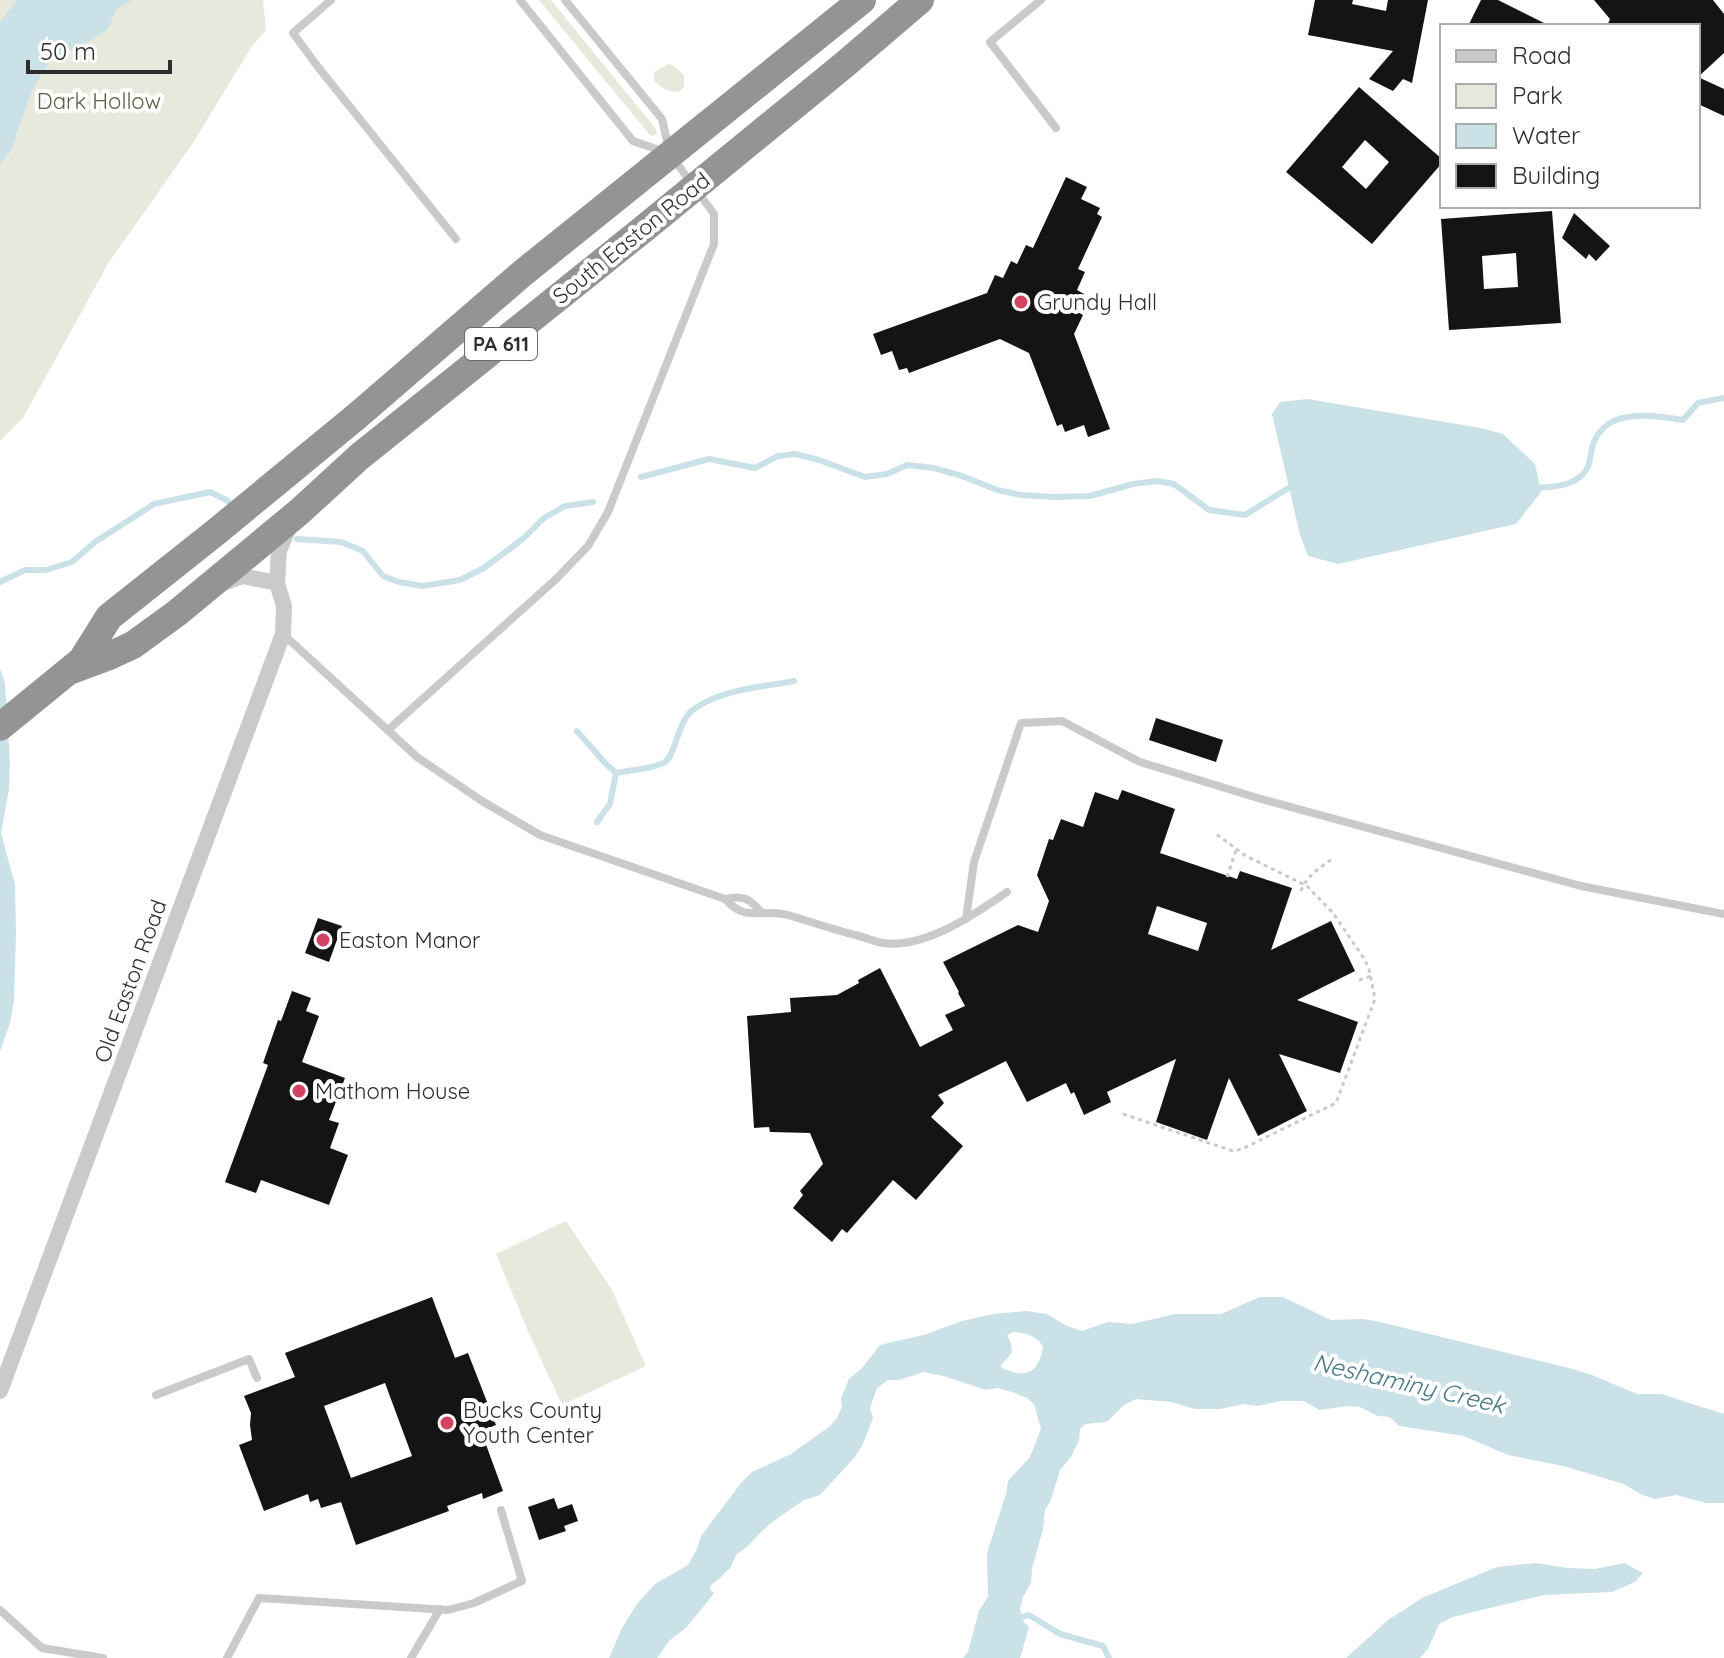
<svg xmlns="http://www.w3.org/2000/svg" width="1724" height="1658" font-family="Quicksand,sans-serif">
<rect width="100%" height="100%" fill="#fff"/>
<g fill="#e6e9dc">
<path d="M0,0H263L266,30L252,46L193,143L109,262L23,418L0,441Z"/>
<path d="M539,0H551L656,129L657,134L652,136L649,134Z"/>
<path d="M668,64L673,65L684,75V87L680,91C669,94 661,88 654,80V72Z"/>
<path d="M566,1221L612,1290L646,1366L562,1405L527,1329L496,1254Z"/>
</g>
<g fill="#cae1e7" fill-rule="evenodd">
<path d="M17,0H133L117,8L108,29L86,43L52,58L32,90L11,150L0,164V22Z"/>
<path d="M1308,399L1481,428L1503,434L1535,464L1541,492L1516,524L1338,564L1308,556L1300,535L1272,414L1280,402Z"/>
<path d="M0,669L5,683L10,762L9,789L1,833L15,885L16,933L14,1000L10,1023L0,1051Z"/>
<path d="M1260,1297H1283L1331,1320L1362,1319L1376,1321L1573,1369L1592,1375L1637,1394H1661L1724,1414V1503H1706L1676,1495L1655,1499L1640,1494L1624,1484L1563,1466L1508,1455L1464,1436L1399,1426L1390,1417L1378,1416L1360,1407L1347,1406L1320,1410L1303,1401H1280L1258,1406L1244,1404L1220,1409H1195L1171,1402L1136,1399L1124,1405L1107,1422L1085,1424L1080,1429L1079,1440L1071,1457L1060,1470L1051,1500L1045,1510L1043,1529L1032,1569L1031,1583L1023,1597L1020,1609L1023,1621L1029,1627L1020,1658H963L968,1652L979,1611L988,1597L987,1553L1006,1494L1008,1481L1030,1457L1041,1429L1034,1404L1027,1398L1015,1393L998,1388L986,1390L943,1376L924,1372L899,1380H888L877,1388L870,1408L873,1418L863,1444L855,1457L820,1495L804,1500L775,1520L763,1530L747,1547L736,1555L730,1568L722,1576L710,1586L711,1591L714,1592L712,1596L686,1628L670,1640L657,1658H609L622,1628L637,1604L655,1584L688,1565L697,1549L701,1536L741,1483L752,1472L791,1454L829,1427L837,1418L842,1407L841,1399L849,1379L862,1368L880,1345L927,1334L962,1321L993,1314L1026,1311L1047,1314L1067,1326L1082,1331L1108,1322L1132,1324L1175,1314H1221ZM1013,1332C1026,1333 1035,1335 1043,1346C1039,1373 1027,1379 1002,1368L1001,1365L1012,1353L1011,1343L1007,1335Z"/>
<path d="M1536,1563L1568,1568L1595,1569L1624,1563L1643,1573L1635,1582L1612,1592L1544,1595L1453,1617L1439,1624L1428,1649L1420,1658H1346L1388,1620L1422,1598L1497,1567Z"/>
</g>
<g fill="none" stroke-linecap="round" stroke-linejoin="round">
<g stroke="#cae1e7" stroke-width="6">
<path d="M641,477L709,459L755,468L778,456L795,454L819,460L865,477L887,474L907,465L934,468L962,476L997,490L1021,495L1054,497L1090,496L1133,484L1157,481L1174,484L1209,510L1245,515L1295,484"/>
<path d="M1534,488C1550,487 1568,487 1581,476C1590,469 1590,458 1592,448C1603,407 1650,415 1683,420L1698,403L1724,398"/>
<path d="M297,539L341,542L363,551L383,576L399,582L422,586L460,580L484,568L524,538L544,518L565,506L593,502"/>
<path d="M0,582L25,570H46L72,562L95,542L154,504L210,492L228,501"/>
<path d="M577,731L605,763L616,773L610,804L597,822"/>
<path d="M616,773C629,770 654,769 665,762C676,755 677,721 694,709C722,689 762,687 794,681"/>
<path d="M1016,1619L1029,1615L1060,1634L1103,1646L1109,1658"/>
</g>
</g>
<g fill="#141414" fill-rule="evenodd">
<path d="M1315,0H1353L1352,4L1386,11L1388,0H1428L1412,83L1403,79L1393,91L1369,79L1393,51L1308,35Z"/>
<path d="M1481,0H1498L1550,26H1468Z"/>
<path d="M1594,0H1713L1724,14V53L1698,77V26H1607L1610,19Z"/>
<path d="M1698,77L1724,89V116L1698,104Z"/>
<path d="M1359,87L1442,159V163L1372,244L1286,172ZM1365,140L1389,162L1366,189L1342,167Z"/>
<path d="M1066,177L1087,187L1081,199L1100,208L1097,214L1102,217L1078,269L1085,272L1077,290L1084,294L1076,311L1083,315L1074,334L1110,429L1088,437L1084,425L1065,432L1062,424L1057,426L1029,353L1000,339L909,373L907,368L899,370L892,351L881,355L873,334L987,293L995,275L1003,278L1011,261L1017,264L1026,245L1033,248Z"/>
<path d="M1552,211L1561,323L1449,330L1441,219ZM1516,253L1518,287L1484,289L1482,256Z"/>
<path d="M1574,213L1610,246L1596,261L1589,254L1586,259L1562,238Z"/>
<path d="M1156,718L1223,740L1216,762L1149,740Z"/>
<path d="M1122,790L1175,809L1160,853L1237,879L1240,871L1292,888L1271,950L1331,921L1355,971L1297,1000L1358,1022L1340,1073L1279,1054L1307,1111L1258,1136L1229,1078L1207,1140L1156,1122L1176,1059L1107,1092L1111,1102L1084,1115L1074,1092L1071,1094L1066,1083L1027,1102L1006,1061L938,1095L944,1103L931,1117L963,1146L916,1200L893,1180L847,1233L842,1229L832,1242L793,1208L803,1195L800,1191L823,1164L810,1133L770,1132L769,1127L754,1128L747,1016L791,1012L790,998L837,995L859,983L858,980L880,968L920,1047L953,1030L945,1015L965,1006L958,993L959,992L943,962L1018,925L1038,932L1049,901L1037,875L1049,839L1053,840L1061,819L1083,827L1095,792L1118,800ZM1157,906L1207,923L1198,951L1148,934Z"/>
<path d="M318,918L342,926L329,962L305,953Z"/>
<path d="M292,991L311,998L306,1011L319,1016L302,1062L345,1078L329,1120L339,1123L330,1148L348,1155L329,1205L261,1180L256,1193L225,1182L268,1065L263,1063L278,1020L281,1021Z"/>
<path d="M432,1297L455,1358L468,1353L496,1425L481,1431L503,1491L483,1499L482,1493L447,1506L449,1511L356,1545L341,1502L321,1508L318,1499L310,1502L308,1494L264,1511L239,1445L252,1440L250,1425L251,1413L244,1396L295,1377L285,1353ZM385,1383L412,1456L351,1478L324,1406Z"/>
<path d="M554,1498L558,1509L572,1504L578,1521L564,1526L566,1531L539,1540L528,1507Z"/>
</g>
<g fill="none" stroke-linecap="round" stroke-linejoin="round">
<g stroke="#cacaca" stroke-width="3" stroke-dasharray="4 4" stroke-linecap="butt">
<path d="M1227,877L1236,850"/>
<path d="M1301,891C1306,876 1320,868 1332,859"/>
<path d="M1359,980L1371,976"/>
<path d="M1123,1114L1233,1151L1242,1149L1336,1103L1375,999L1369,969L1365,960L1333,913L1307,886L1246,856L1216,834"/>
</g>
<g stroke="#cacaca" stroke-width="8">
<path d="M331,0L293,33L318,67L456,239"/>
<path d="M520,0L633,141L665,152"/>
<path d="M1041,0L990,42L1056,128"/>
<path d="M284,635L417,757L482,801L540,835L725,899C747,923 759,908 788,915C811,922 835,930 859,936C867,938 875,942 883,943C924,949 974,915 1007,892"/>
<path d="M388,730L555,580L588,546L608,512L714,244V214L670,154L662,119L565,0"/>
<path d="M725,899C743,895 749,898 761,912"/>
<path d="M966,919L974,862L1021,723L1062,721L1140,762L1261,799L1581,886L1724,914"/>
<path d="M156,1395L249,1359L257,1378"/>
<path d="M0,1610L42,1648L103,1658"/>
<path d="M227,1658L259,1598L448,1610L474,1603L522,1581L501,1510"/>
<path d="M411,1658L440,1609"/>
</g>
<g stroke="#cacaca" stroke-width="16">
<path d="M223,583L242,576L277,583"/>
<path d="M0,1391L283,634L284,606L277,583L279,551L289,527"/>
</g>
<g stroke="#949494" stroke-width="28">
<path d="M72,670L107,657L133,645L177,613L299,512L359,457L641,231L844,65L920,0"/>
<path d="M0,727L82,660L109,617L216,532L357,416L524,272L862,0"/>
</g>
</g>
<g fill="#d34163" stroke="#fff" stroke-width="3">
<circle cx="1021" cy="302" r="8"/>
<circle cx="323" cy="940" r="8"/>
<circle cx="299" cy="1091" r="8"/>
<circle cx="447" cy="1423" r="8"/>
</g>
<g text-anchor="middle" stroke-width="8" stroke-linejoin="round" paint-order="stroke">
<rect fill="#fff" stroke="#6c6c6c" stroke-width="2" x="465" y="328" width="72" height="32" rx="6"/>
<g font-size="20" font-weight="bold" fill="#2d2d2d">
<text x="501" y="351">PA 611</text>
</g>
<g font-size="22" fill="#576440" stroke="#fff">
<text x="99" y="109">Dark Hollow</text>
</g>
<g font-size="22" fill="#2d2d2d" stroke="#fff">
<text transform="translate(631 238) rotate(-39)" y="8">South Easton Road</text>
<text transform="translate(130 981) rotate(-70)" y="8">Old Easton Road</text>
</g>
<g font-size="22" fill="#2d2d2d" stroke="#fff" text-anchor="start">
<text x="1037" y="310">Grundy Hall</text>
<text x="339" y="948">Easton Manor</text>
<text x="315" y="1099">Mathom House</text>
<text x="463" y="1418">Bucks County<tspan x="463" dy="25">Youth Center</tspan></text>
</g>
<g font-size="24" font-style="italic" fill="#447887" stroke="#fff">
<text transform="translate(1409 1384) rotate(13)" y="8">Neshaminy Creek</text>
</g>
</g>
<rect x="1440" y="24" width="260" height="184" fill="#ffffff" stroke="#ababab" stroke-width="2"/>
<rect x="1456" y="50" width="40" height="12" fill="#cacaca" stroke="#ababab" stroke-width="2"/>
<text x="1512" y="64" font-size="24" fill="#2d2d2d">Road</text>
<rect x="1456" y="84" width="40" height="24" fill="#e6e9dc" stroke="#ababab" stroke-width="2"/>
<text x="1512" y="104" font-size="24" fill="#2d2d2d">Park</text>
<rect x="1456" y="124" width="40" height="24" fill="#cae1e7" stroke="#ababab" stroke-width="2"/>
<text x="1512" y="144" font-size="24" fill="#2d2d2d">Water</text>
<rect x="1456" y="164" width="40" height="24" fill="#141414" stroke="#ababab" stroke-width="2"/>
<text x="1512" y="184" font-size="24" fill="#2d2d2d">Building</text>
<path d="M28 60v12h142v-12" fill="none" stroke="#2d2d2d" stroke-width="4"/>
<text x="40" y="60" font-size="24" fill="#2d2d2d" stroke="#ffffff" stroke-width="6" paint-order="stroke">50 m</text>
</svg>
